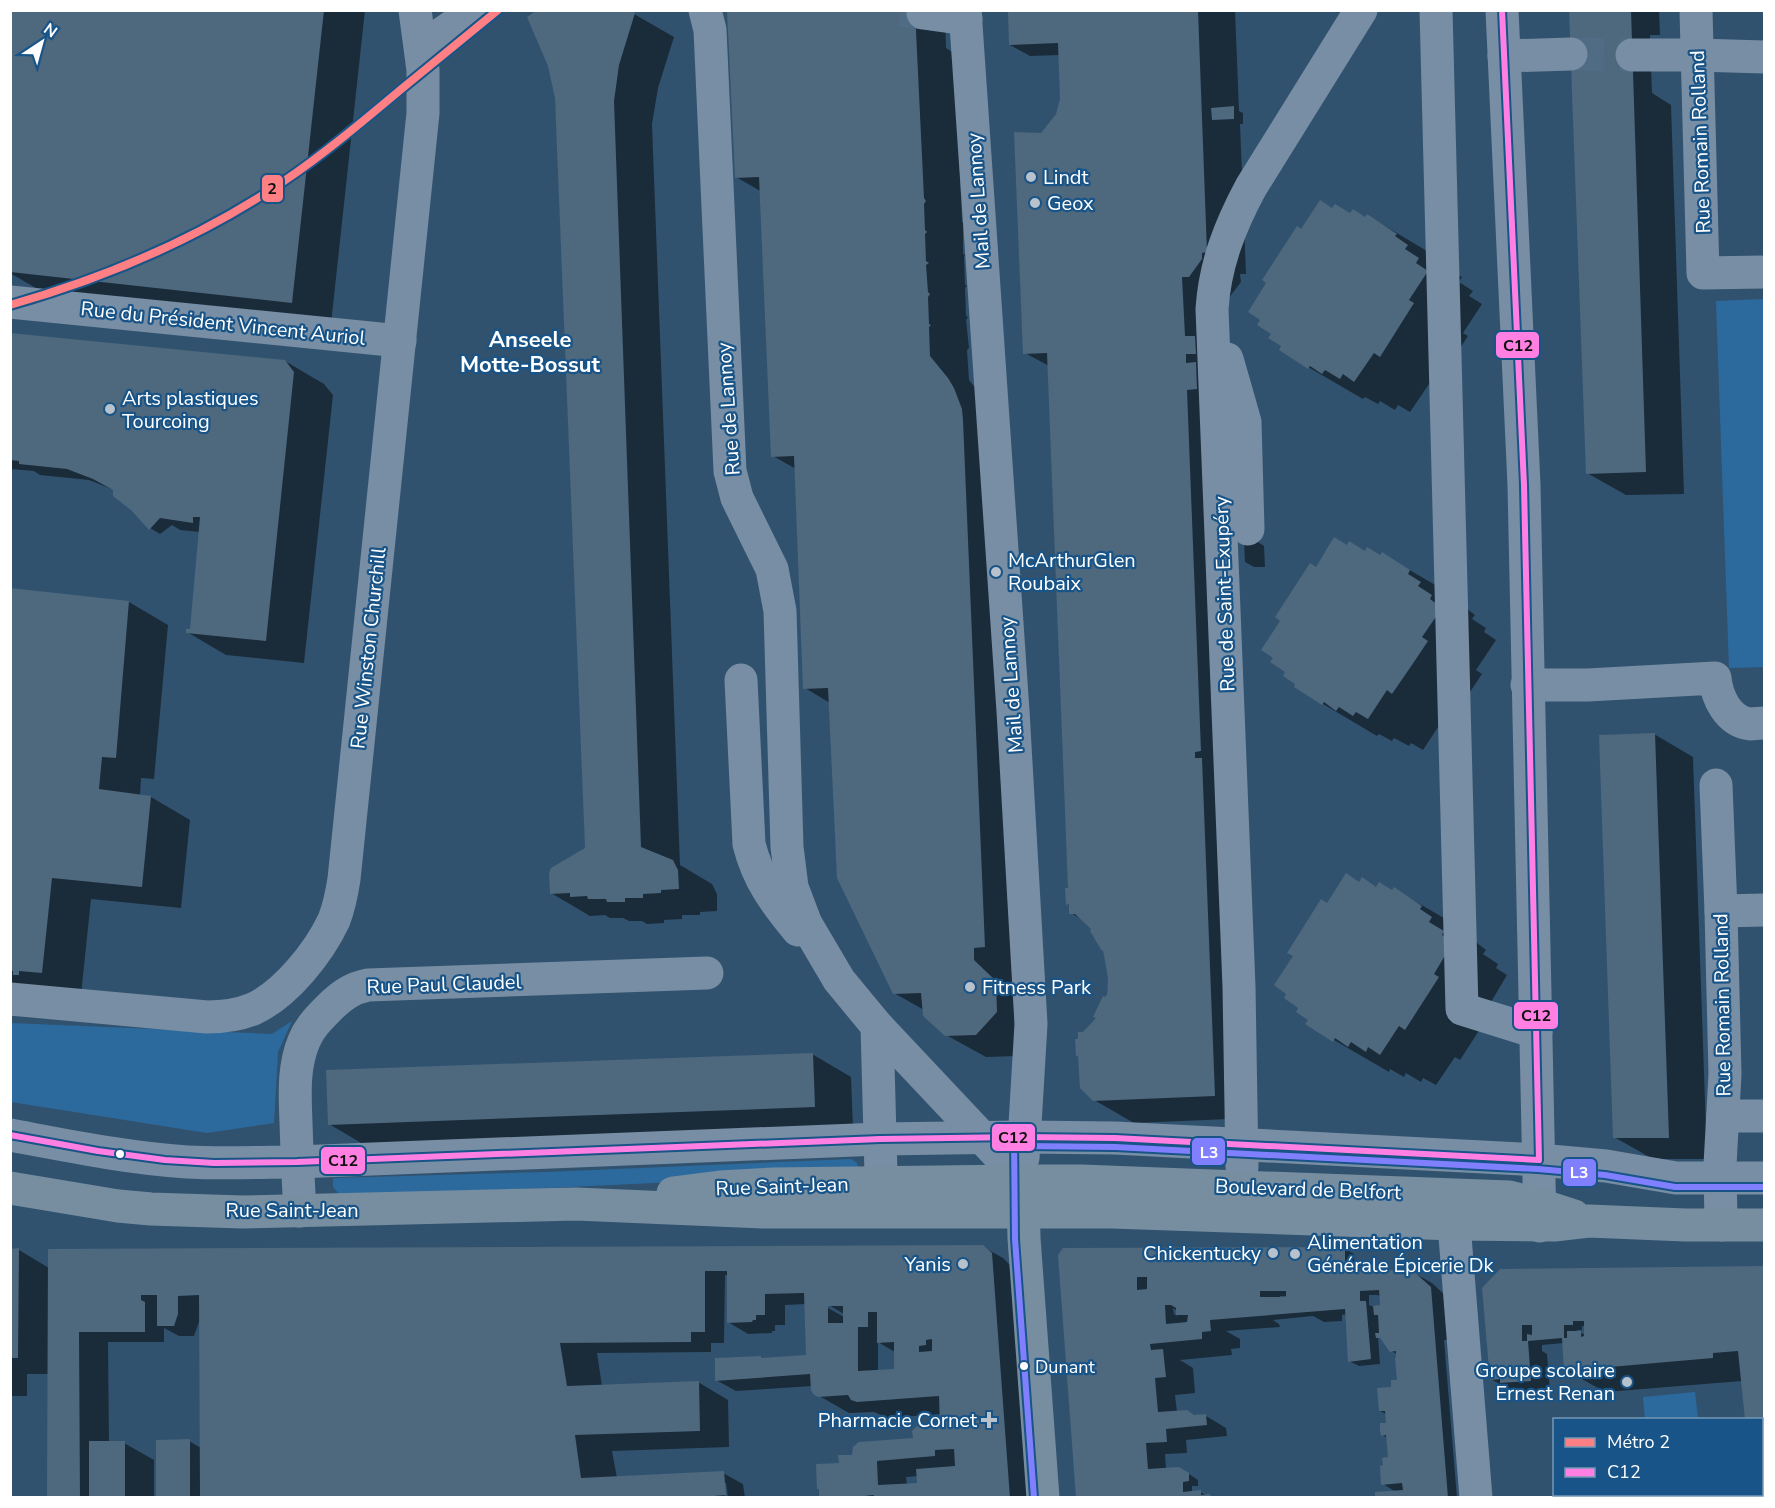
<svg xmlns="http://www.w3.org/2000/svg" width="1775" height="1508" font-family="'Nunito Sans',sans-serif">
<rect width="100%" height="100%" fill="#31526e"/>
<g fill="#2c6a9e">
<path d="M1764,299V667L1729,668L1716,301Z"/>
<path d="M292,1021L278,1052L274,1123L207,1133L11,1102V1023L272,1034Z"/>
<path d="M851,1159L857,1163L858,1169L696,1181L549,1188L340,1195L333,1187V1178L546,1172Z"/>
<path d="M1695,1392L1698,1419H1645L1643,1397Z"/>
</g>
<g fill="#0007" fill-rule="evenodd">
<path d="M10,10H365L331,324L46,294L10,273Z"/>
<path d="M627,10L674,37L658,88L652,124L680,865L712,884L717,894V911L700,912V915H682V919L664,920V923L647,924L642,921H629L623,918H610L605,915L590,916L551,893L586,849L557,98Z"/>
<path d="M729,10H945L946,48L955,54L962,222L964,224L963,226V254L965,255L964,257L965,285L967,286L965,288L966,316L968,317L966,320L969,348L967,350L969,380L987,402L992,412L1016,1056L986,1057L946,1035L924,1010L894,993L830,703L805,688L796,469L773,456L762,192L736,177Z"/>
<path d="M1009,10H1235L1239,111L1243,113V124H1240L1246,274H1240L1241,282L1228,299L1226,411L1253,1118L1134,1123L1094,1100L1084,1034L1098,1018L1106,999L1109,978L1105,951L1092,931L1093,929L1086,922L1071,913L1070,905L1068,904L1070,890L1049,366L1025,353L1042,134L1057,114L1062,99L1060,55L1030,56L1010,45Z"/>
<path d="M1571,10H1659L1660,35H1650L1652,93L1671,105L1684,494L1626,495L1587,473Z"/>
<path d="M1333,209L1366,219L1368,216L1422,248L1450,266L1448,269L1462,277L1459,282L1473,291L1469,296L1482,304L1463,333L1468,336L1435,387L1429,384L1410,412L1398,405L1395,410L1380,401L1378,404L1365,397L1363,399L1308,367L1302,231Z"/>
<path d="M10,334L285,361L324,384L333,395L304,663L226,655L187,632L191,631L200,532L180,530L172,525L160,534L150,528L114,490L89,480L40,475L34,471L10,469Z"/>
<path d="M1255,540L1264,546L1265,567H1254L1245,562L1244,541Z"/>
<path d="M1348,547L1381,557L1382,554L1437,586L1475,615L1472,619L1486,628L1484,632L1496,640L1476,670L1482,674L1448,725L1442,721L1423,750L1411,743L1409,746L1394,738L1392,741L1379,734L1377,736L1323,704L1316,568Z"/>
<path d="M10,590L129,602L168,625L154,779L141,778L140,796L151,797L190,820L181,908L91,899L81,995L10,988Z"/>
<path d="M1654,734L1693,757L1707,1159H1653L1614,1137Z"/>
<path d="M1360,883L1393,891L1394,889L1449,921L1486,950L1483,954L1498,964L1496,968L1507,975L1488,1007L1493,1009L1460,1060L1455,1057L1436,1085L1423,1078L1421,1082L1406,1073L1404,1077L1390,1069L1389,1072L1334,1040L1327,905Z"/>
<path d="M812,1054L851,1077L853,1129L368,1147L329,1124Z"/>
<path d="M983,1247L1003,1258L1011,1266L1028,1498H821L840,1464L853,1456L915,1440L942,1426L941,1414L888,1418L874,1412L849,1413L814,1393L813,1386L736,1391L716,1380V1360L761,1358L764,1359L808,1357L806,1304L785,1305V1325H775V1331H772V1333L748,1334L728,1322V1275H725L724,1343H711V1352L597,1353L602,1386L698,1382L728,1400L729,1447L612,1451L617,1478L723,1473L743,1484L745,1498H728L726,1483H723L725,1498H158L189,1441L201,1448L200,1319L194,1336H179L164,1328V1342H108L109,1443H124L154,1460V1498H49V1374H27V1396H10V1250H19L49,1268ZM822,1301L844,1314V1317L821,1304ZM878,1342L895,1352V1370L878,1371ZM918,1476L919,1484L907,1485L906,1477Z"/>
<path d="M1345,1249L1354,1254L1355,1272H1412L1432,1283L1450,1300L1454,1339L1444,1340L1457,1498H1377L1396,1492L1383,1484L1390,1458L1388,1438L1382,1435L1387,1424L1386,1414L1380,1411L1399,1381L1397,1354L1391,1351L1385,1341L1378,1337L1380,1364L1359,1366L1349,1361L1347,1314L1342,1315V1321L1324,1322L1313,1316L1273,1320L1279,1324L1280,1327L1226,1331L1240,1339V1348L1231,1349L1232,1355L1180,1360L1193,1368L1195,1393L1175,1395L1177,1412L1196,1417L1206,1416L1226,1428L1227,1436L1186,1440L1187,1453L1165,1454L1166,1469L1189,1474L1198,1480V1486H1192V1493L1200,1492L1207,1496L1077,1498L1059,1255ZM1369,1295H1378L1381,1297L1382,1307H1374L1369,1305ZM1280,1296H1288V1299H1280ZM1173,1308L1177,1311V1316L1174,1314Z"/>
<path d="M1764,1268V1498H1754L1762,1494V1420L1742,1381L1605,1392L1566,1370L1564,1343L1542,1345V1351L1547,1354L1550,1391L1522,1394L1515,1390L1511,1391L1491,1379L1500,1270ZM1582,1326H1585V1335L1576,1330H1582Z"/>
</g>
<g fill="#4e687e" fill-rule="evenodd">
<path d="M10,10H324L292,303L10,272Z"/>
<path d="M537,10H630L635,13L619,65L614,101L641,847L673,860L678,870L679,889L661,890V893L643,894V898H625V902H607L606,899H588L587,896L570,897V893L550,894L549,873L551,868L585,848L555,98L548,66L527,17Z"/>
<path d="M727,10H915L924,198L926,201L924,204L925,230L927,232L925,234L926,261L929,263L926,265L928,292L930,294L928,297L929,324L931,325L929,327L930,356L948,378L954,388L962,409L963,420L985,947L974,948V960L996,981L997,1012L976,1035L945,1036L923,1016L921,993L893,994L837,878L828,688L803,689L794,456L771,457L759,177L735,178Z"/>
<path d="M1008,10H1198L1207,252L1202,253V259L1189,277H1182L1185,336H1195L1196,354H1186V363L1196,362L1197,389L1187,390L1201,751L1195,752V758H1202L1215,1096L1093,1101L1080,1088L1078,1056H1076L1075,1039H1078V1032H1083L1096,1018L1093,1017L1103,996L1105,997L1107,994L1108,978L1103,950L1102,951L1090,931L1091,929L1075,914H1069V904L1066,905L1065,888H1068L1047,353L1023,354L1014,132L1041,133L1056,114L1060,99L1058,43L1009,45Z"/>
<path d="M1569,10H1631L1646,472L1586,474Z"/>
<path d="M1234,106V119L1212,120L1211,108Z"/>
<path d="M1320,200L1332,208L1335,204L1350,213L1353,209L1365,217L1367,214L1397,234L1395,236L1408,245L1405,249L1419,258L1416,263L1428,271L1409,300L1414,303L1380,357L1374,353L1354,382L1343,374L1340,379L1325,370L1322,374L1310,366L1308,369L1279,350L1281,346L1268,338L1271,334L1257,325L1260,320L1248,312L1266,283L1262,280L1297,226L1301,229Z"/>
<path d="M10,333L285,360L294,372L266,641L186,633V629H190L200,517H193V523L160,518L149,530L132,511L113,496V490L93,479L67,469L19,464V461L10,460Z"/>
<path d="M1334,537L1347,545L1349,541L1365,551L1367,547L1380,555L1382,552L1410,570L1408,574L1421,582L1418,586L1432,595L1430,599L1442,608L1422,637L1428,641L1414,662L1392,694L1387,690L1368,719L1356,712L1353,716L1339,707L1336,711L1324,702L1322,705L1294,687L1295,684L1283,676L1285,672L1270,662L1273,658L1261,650L1280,621L1275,617L1310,563L1316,567Z"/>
<path d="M10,588L129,601L116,758L102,757L99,789L151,796L142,887L52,878L42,973L19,971V975H13V971L10,970Z"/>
<path d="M1655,733L1669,1138H1613L1599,735Z"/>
<path d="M1346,873L1359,882L1362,877L1376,887L1379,882L1392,890L1394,887L1422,906L1420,909L1432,917L1429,922L1444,931L1442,935L1453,942L1434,974L1439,977L1405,1030L1399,1026L1380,1055L1368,1047L1366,1052L1351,1042L1348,1047L1335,1038L1333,1042L1305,1024L1308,1020L1296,1012L1298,1008L1284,998L1286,994L1274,985L1293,956L1287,953L1321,899L1327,903Z"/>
<path d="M813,1053L815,1107L328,1125L326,1070Z"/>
<path d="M983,1245L992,1253L1010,1498H877L873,1495L865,1496V1498H819V1489H817L816,1464L839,1463L838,1455H852L853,1447L859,1442L913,1438L912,1431L917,1426L940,1425L939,1396L857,1402L851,1400L848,1395L818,1397L813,1394L811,1390L810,1374L715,1381V1358L761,1356V1358L806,1355L804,1293L765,1294V1315H756V1320H753L752,1322L727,1323V1271H705V1332H691V1342L560,1343L567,1386L699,1381L700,1431L575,1435L581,1478L724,1471L726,1495L691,1498H200L199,1295L178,1296V1314L174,1326H157V1295H141V1300L145,1302V1332H79L80,1498H47L48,1249ZM828,1306H843V1323H828ZM868,1312H877V1343L894,1342V1369L858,1371V1327H868ZM932,1339V1351L919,1352V1346L926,1345V1340ZM954,1449L955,1466L916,1469L917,1483L878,1485L877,1461L935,1456V1450Z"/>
<path d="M1345,1247V1271L1412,1270L1431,1287L1448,1498H1375V1492L1403,1490L1402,1483L1381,1485L1380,1466L1383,1465L1382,1458L1388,1457L1386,1435L1381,1436L1380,1430V1423H1386L1385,1411H1379L1377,1388L1391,1387V1380H1397L1395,1358L1396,1357V1351L1390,1352L1380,1338H1376L1375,1333H1379L1378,1315H1374L1373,1306L1380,1305L1379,1290L1360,1291V1301H1366L1371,1359L1348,1362L1345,1309L1210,1320L1211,1331L1202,1332V1339L1150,1344L1151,1350L1163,1349L1166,1377L1155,1378L1158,1412L1187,1410L1194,1415L1206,1414L1207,1425L1166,1429L1167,1442L1146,1443L1148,1469L1179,1467L1189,1473V1481L1183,1482V1492L1201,1490V1495L1209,1494L1214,1498H1076L1058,1255L1063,1248ZM1137,1277H1147V1289L1137,1290ZM1260,1291H1286V1297H1260ZM1165,1305H1171L1176,1308V1315H1188L1187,1322L1166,1324Z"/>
<path d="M19,1248L18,1358H10V1249Z"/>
<path d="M1764,1266V1498H1752V1494H1762V1420H1745L1738,1351L1713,1353V1358L1564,1371L1562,1338L1528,1341L1531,1381L1500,1383V1379L1490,1380L1482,1288L1500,1269ZM1573,1321H1584V1336L1581,1337V1331H1567V1338H1564V1325H1573ZM1522,1325H1532V1335L1527,1334V1341H1522Z"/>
<path d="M190,1439V1498H156V1440Z"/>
<rect x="89" y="1441" width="36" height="57"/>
</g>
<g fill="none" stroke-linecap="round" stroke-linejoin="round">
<g stroke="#506c84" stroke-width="33" stroke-dasharray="33 16" stroke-linecap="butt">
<path d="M900,10L923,13"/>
<path d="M1571,54L1632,55"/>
</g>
<g stroke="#788ea4" stroke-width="33">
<path d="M705,10L710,30L730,471L737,498L772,569L780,611L787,847L792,887L806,924L839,980L877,1026L1023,1181"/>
<path d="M965,10L1013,711L1031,1024L1023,1158"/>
<path d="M1436,10L1462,1009L1536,1032"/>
<path d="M1502,10L1524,485L1540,1226"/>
<path d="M1696,10L1703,273L1764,272"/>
<path d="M923,13L966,19"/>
<path d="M421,48L476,10"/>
<path d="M1632,55H1697L1764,57"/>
<path d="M1504,56L1571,54"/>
<path d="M10,302L400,341"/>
<path d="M1227,359L1245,422L1248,529"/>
<path d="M741,680L749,844C758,880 775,902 798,930"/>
<path d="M1527,685H1588L1715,678C1717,698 1728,721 1750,724C1755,724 1760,723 1764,723"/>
<path d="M1716,785L1721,911L1725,1074L1720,1165L1721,1225"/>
<path d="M1721,911L1764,910"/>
<path d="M10,999L207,1017C223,1017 239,1015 253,1009C286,994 319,952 334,920C339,907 342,892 344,879L423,113V70L415,10"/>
<path d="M877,1026L882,1211"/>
<path d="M1723,1116H1764"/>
<path d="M10,1135C69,1146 127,1158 187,1162C223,1164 260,1162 297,1162L880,1139L1023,1137L1115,1138L1539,1160L1606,1166L1676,1178H1764"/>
<path d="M1242,1167L1239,987L1212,309C1215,264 1230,226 1251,187L1361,10"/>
<path d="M300,1211C298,1182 297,1152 296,1123C295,1095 293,1067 304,1041C309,1028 319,1018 329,1008C341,996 352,988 368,985L707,973"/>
<path d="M1454,1224L1476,1498"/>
</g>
<g stroke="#778ea1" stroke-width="33">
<path d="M10,1188L118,1206L151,1209L242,1212L576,1204L763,1212H1112L1454,1224L1554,1225L1589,1221L1685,1225H1764"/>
<path d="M1023,1188L1024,1238L1043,1498"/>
<path d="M673,1193L720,1187L773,1184L1023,1181H1081L1509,1197L1540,1205L1574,1216"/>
</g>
<defs>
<path id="bus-1" d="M10,1135L98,1151L165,1160L214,1163L297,1162L880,1139L1023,1137L1115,1138L1539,1160L1524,485L1502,10"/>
<g id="bus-2">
<path d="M1014,1137L1015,1239L1034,1498"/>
<path d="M1023,1146L1115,1147L1538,1169L1605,1175L1675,1187H1764"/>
</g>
</defs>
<use href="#bus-1" stroke="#185487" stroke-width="10"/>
<use href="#bus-2" stroke="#185487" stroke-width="10"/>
<use href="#bus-1" stroke="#ff80e2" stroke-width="6"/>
<use href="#bus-2" stroke="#8080ff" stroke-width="6"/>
<defs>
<path id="metro-1" d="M10,305C108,277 200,238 284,181C324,154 362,122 399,91C432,64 465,37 498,10"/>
</defs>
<use href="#metro-1" stroke="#185487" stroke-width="12"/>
<use href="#metro-1" stroke="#ff8084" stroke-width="8"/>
</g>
<g fill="#b7c2cc" stroke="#185487" stroke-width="2">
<circle cx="1031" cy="177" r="6"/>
<circle cx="1035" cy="203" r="6"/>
<circle cx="110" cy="409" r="6"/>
<circle cx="996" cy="572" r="6"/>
<circle cx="970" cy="987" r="6"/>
<circle cx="1273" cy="1253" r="6"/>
<circle cx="1295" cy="1254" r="6"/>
<circle cx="963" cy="1264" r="6"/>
<circle cx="1627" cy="1382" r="6"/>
<path d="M986 1411h6v6h6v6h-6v6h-6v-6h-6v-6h6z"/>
</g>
<g fill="#fff" stroke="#185487" stroke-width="2">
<circle cx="120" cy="1154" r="5"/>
<circle cx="1024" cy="1366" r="5"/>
</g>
<g text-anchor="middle" stroke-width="4.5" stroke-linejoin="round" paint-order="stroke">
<g font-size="18" fill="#fff" stroke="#185487" text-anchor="start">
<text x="1035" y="1373">Dunant</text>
</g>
<g font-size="20" fill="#fff" stroke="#185487">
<text transform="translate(1700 142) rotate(-92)" y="7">Rue Romain Rolland</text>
<text transform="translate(978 201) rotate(-94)" y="7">Mail de Lannoy</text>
<text transform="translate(223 323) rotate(6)" y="7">Rue du Président Vincent Auriol</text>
<text transform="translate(728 409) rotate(-94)" y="7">Rue de Lannoy</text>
<text transform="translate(1224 594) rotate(-92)" y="7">Rue de Saint-Exupéry</text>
<text transform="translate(368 648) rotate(-84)" y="7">Rue Winston Churchill</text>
<text transform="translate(1011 685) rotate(-94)" y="7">Mail de Lannoy</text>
<text transform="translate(444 984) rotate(-2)" y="7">Rue Paul Claudel</text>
<text transform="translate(1722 1005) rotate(-91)" y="7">Rue Romain Rolland</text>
<text transform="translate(782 1186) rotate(-2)" y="7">Rue Saint-Jean</text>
<text transform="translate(1308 1189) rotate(2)" y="7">Boulevard de Belfort</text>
<text x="292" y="1217">Rue Saint-Jean</text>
</g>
<g font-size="20" fill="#fff" stroke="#185487" text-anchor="start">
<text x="1043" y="184">Lindt</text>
<text x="1047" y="210">Geox</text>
<text x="122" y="405">Arts plastiques<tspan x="122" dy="23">Tourcoing</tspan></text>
<text x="1008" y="567">McArthurGlen<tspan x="1008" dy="23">Roubaix</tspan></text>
<text x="982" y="994">Fitness Park</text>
<text x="1307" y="1249">Alimentation<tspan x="1307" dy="23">Générale Épicerie Dk</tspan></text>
<text x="1261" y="1260" text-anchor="end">Chickentucky</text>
<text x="951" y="1271" text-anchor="end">Yanis</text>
<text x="1615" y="1377" text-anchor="end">Groupe scolaire<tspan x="1615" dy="23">Ernest Renan</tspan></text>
<text x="977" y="1427" text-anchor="end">Pharmacie Cornet</text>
</g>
<g font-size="22" font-weight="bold" fill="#fff" stroke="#185487">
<text x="530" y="347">Anseele<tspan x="530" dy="25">Motte-Bossut</tspan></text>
</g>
</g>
<g stroke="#185487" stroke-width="2">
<rect x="261" y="174" width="23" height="29" rx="6" fill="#ff8084"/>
<rect x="1495" y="331" width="45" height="28" rx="6" fill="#ff80e2"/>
<rect x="1513" y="1001" width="46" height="29" rx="6" fill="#ff80e2"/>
<rect x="991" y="1123" width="45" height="29" rx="6" fill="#ff80e2"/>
<rect x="1191" y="1137" width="35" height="29" rx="6" fill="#8080ff"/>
<rect x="320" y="1146" width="46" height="29" rx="6" fill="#ff80e2"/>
<rect x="1562" y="1158" width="35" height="29" rx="6" fill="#8080ff"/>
</g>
<g font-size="16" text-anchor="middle" font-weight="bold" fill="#fff">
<text x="1209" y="1158">L3</text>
<text x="1579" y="1178">L3</text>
</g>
<g font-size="16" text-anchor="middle" font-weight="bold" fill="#111">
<text x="272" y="194">2</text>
<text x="1518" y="351">C12</text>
<text x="1536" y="1021">C12</text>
<text x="1013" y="1143">C12</text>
<text x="343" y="1166">C12</text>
</g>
<rect width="1775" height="1508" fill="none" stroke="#ffffff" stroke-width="24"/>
<rect x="1553" y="1418" width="210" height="78" fill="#185487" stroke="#7498b7" stroke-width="1.5"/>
<rect x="1565" y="1438" width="30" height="9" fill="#ff8084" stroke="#7498b7" stroke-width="1.5"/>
<text x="1607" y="1448" font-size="18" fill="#ffffff">Métro 2</text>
<rect x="1565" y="1468" width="30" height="9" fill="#ff80e2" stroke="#7498b7" stroke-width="1.5"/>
<text x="1607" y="1478" font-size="18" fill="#ffffff">C12</text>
<g transform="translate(42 42) rotate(36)" stroke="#185487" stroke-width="4.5" paint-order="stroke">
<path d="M0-4.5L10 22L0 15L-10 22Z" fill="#ffffff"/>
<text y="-9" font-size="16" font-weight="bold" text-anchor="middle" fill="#ffffff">N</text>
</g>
</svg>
